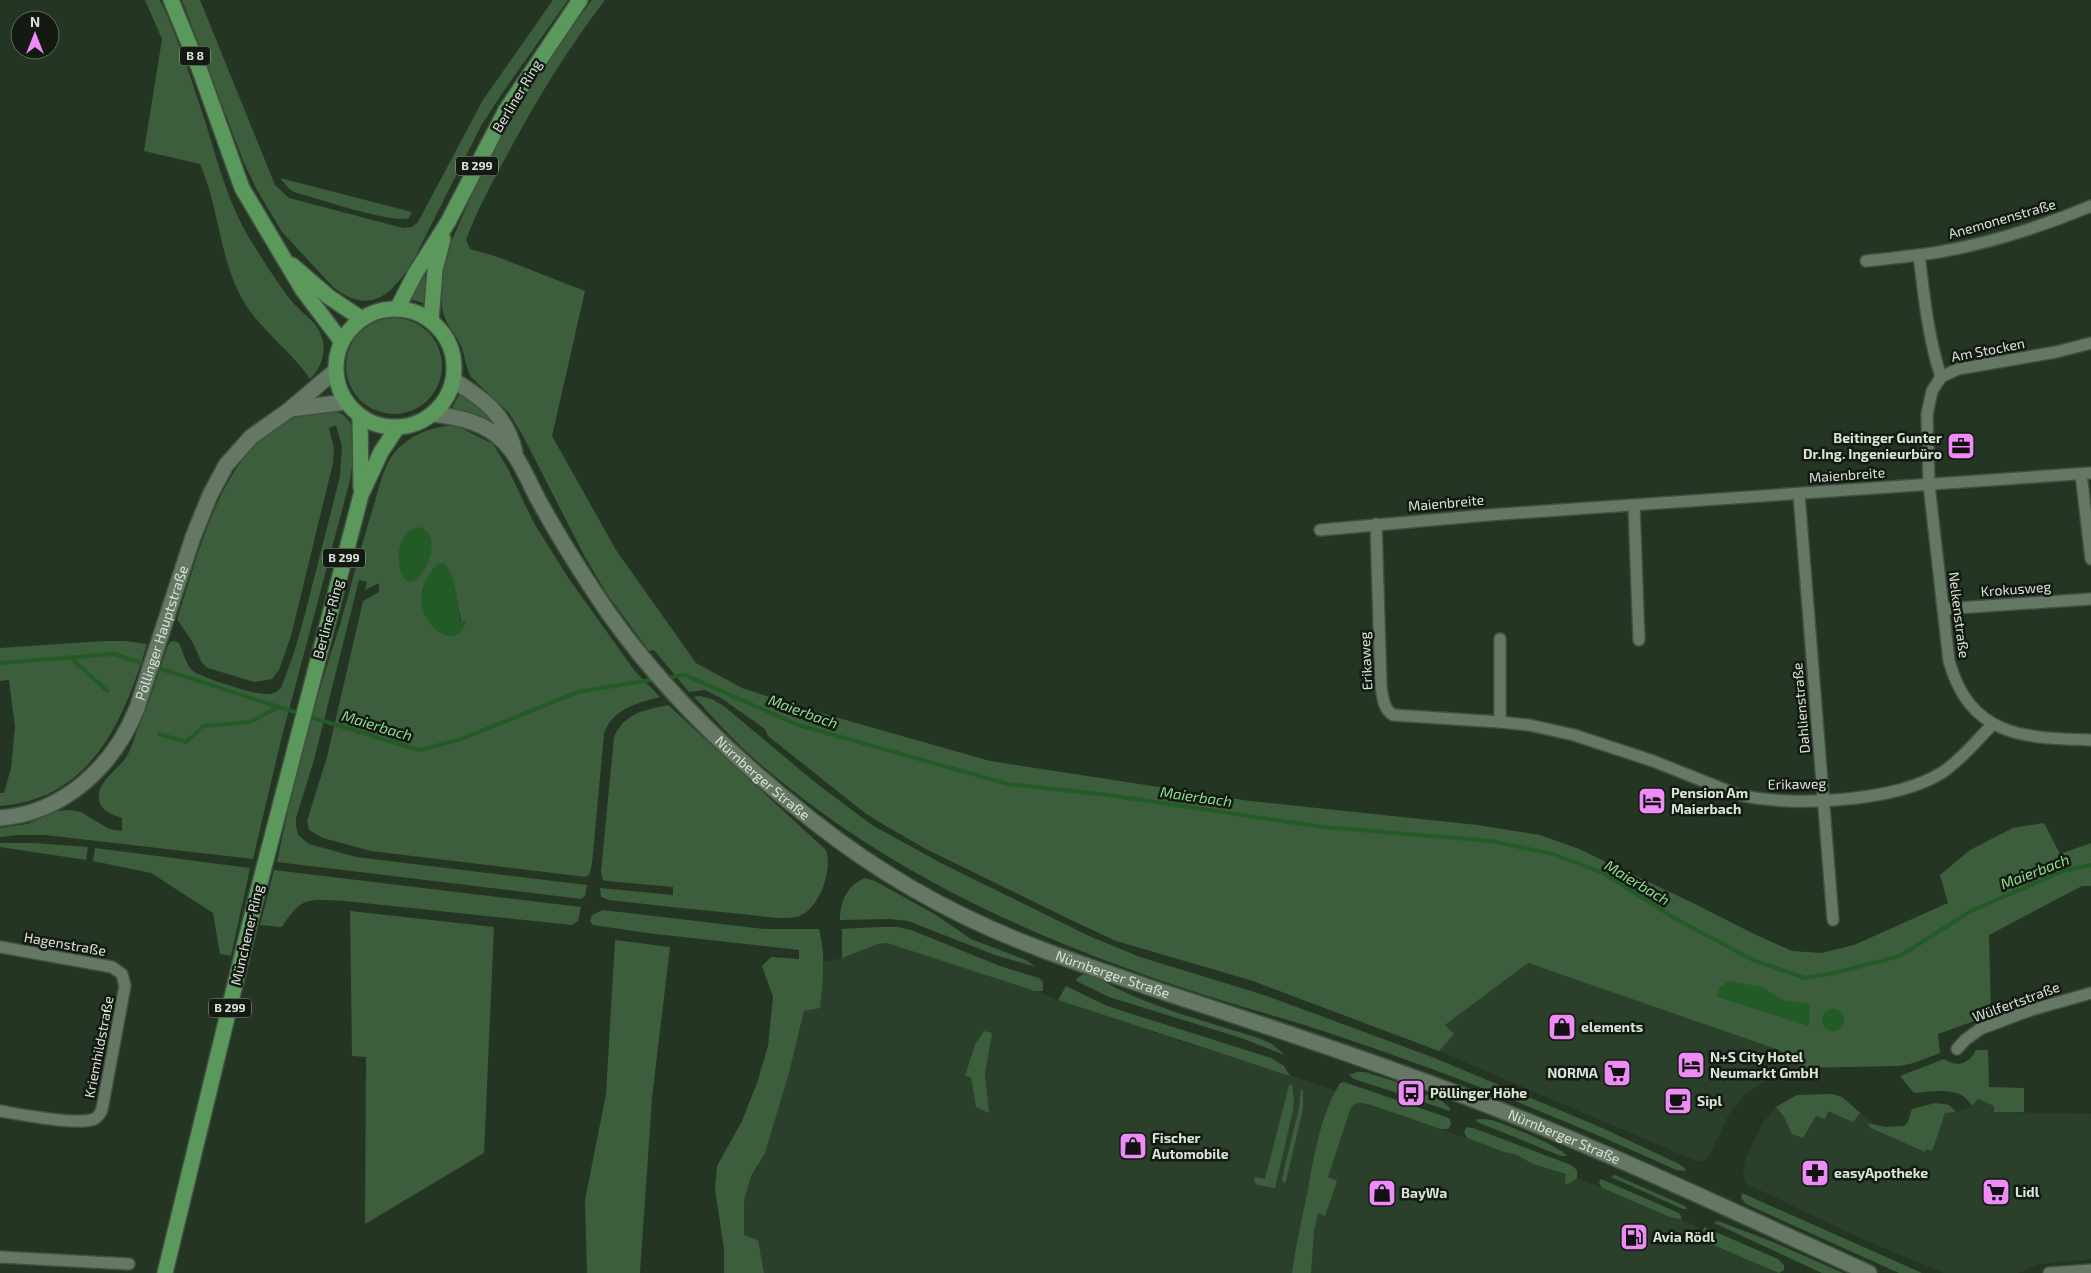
<svg xmlns="http://www.w3.org/2000/svg" width="2091" height="1273" font-family="'Exo 2',sans-serif">
<rect width="100%" height="100%" fill="#243524"/>
<g fill="#2a402a">
<path d="M887,943L1039,992L1058,1000L1183,1042L1299,1078L1336,1091L1360,1103L1441,1129L1504,1152L1517,1155L1566,1174L1575,1180L1577,1178L1680,1219L1710,1234L1706,1242L1779,1273H764L758,1240L744,1235V1201L751,1176L765,1153L789,1073L804,1011L820,1007L824,962L842,958L878,944Z"/>
<path d="M1528,963L1779,1050L1801,1063L1800,1068L1779,1074L1761,1083L1745,1095L1729,1114L1709,1156L1703,1161H1696L1439,1051L1444,1045L1445,1025Z"/>
<path d="M1833,1094L1842,1097L1875,1125L1886,1127L1904,1126L1908,1122L1910,1111L1917,1107L1944,1103L1949,1105L1956,1112L1972,1106L1978,1099L1994,1106L1995,1112L2091,1114V1259L2040,1264L2018,1273H1944L1860,1238L1745,1183L1743,1173L1746,1158L1762,1124L1776,1107L1797,1095Z"/>
</g>
<g fill="#3c5e3c" fill-rule="evenodd">
<path d="M145,0H160C179,40 192,82 206,124C218,164 229,205 251,241C263,260 275,279 289,298C296,307 305,314 313,322C329,340 326,363 310,379C289,348 254,326 238,291C219,251 218,205 200,164L144,151L162,39Z"/>
<path d="M182,0H200L275,185L289,198L403,228L412,227L418,222L483,100L553,0H568L501,95L481,126L413,261C392,295 370,316 333,287L282,232L257,190L244,163Z"/>
<path d="M592,0H605C568,48 536,101 507,155C492,183 477,210 466,240L470,249L498,257L585,291L552,436L616,550L696,663L742,688L800,707L990,761L1250,801L1477,825L1540,835L1579,849L1695,904L1754,934L1792,951L1821,953L1854,945L1948,903L1940,875L1970,850L2013,828L2044,823L2060,854L2091,843V886H2082L1989,935L1991,1015L1938,1034L1940,1053L1914,1063L1899,1066L1800,1068L1801,1063L1779,1050L1528,963L1445,1025L1454,1034L1439,1051L1253,981L1116,941L1067,918L926,849L884,825L865,813L768,736L765,729L721,698L705,690L689,692L654,650L649,651L607,594L585,557L523,436L509,413L471,377C466,367 465,358 462,348C458,337 449,329 445,318C440,305 441,286 442,273C444,253 455,234 463,215C495,139 542,67 592,0Z"/>
<path d="M280,178L412,212L409,218C392,224 316,198 294,192L288,188Z"/>
<path d="M425,275L426,304L410,299Z"/>
<circle cx="394" cy="366" r="48"/>
<path d="M460,393L479,407L494,423L478,416L452,408Z"/>
<path d="M331,411C365,414 353,461 349,484L281,740L253,859L45,835H19L0,837V828L27,824L58,811L70,810L81,812L109,829L122,831V818C113,815 101,811 99,800C96,782 118,770 127,756C131,749 134,739 137,731C149,704 157,676 167,648L170,642L174,641L179,643C183,652 186,665 193,671C203,678 255,695 267,694C273,694 277,692 281,688L294,653L305,614L340,476L342,446L336,425L329,428L334,449L333,463L291,636L279,670L272,679L254,682L208,668L202,663L193,643L177,619C200,550 223,441 301,415C310,412 321,412 331,411Z"/>
<path d="M455,425L493,444L508,469L534,523L567,576L634,670L660,697C637,703 612,709 604,734L592,864L589,875L586,877L371,851L323,838L309,830L307,821L327,757L363,601L379,592V583L365,590L367,582L359,580L314,760L296,818V825L298,835L309,844L356,857L587,885L585,896L581,899L277,862C290,798 306,734 325,672C330,655 336,638 341,621C352,583 361,546 373,508C378,492 381,474 390,459C405,436 429,427 455,425ZM433,569L456,594L461,621H466L450,636C429,632 428,608 422,590Z"/>
<path d="M104,641H125L147,644C124,721 91,799 0,806V793H4L11,768L15,727L9,680L0,681V648Z"/>
<path d="M699,696L712,699L725,707L816,783L872,825L939,862L1089,936L1140,957L1264,995L1432,1057L1600,1127L1679,1164L1685,1168V1171L1676,1170C1562,1118 1444,1071 1326,1032C1278,1016 1230,1004 1183,988C1028,936 885,871 760,764C736,743 715,720 694,697Z"/>
<path d="M668,705L826,850C833,870 819,912 796,917C779,920 760,916 742,914C698,910 654,905 609,900L601,897L600,888L673,895V887L607,881L603,880L601,872L614,737C624,713 645,710 668,705Z"/>
<path d="M0,843H34L88,847L86,860L0,847Z"/>
<path d="M95,848L250,868L231,956L220,954L213,913L151,873L93,861Z"/>
<path d="M274,870L581,907L578,921L572,925L345,901C310,899 302,895 282,927L260,925Z"/>
<path d="M865,878L875,881L936,915L971,939L1026,960L1036,967L995,955L908,921L890,919L840,920C840,902 847,885 865,878Z"/>
<path d="M603,910L765,929H819C826,957 823,979 820,1008L804,1011L789,1073L765,1153L751,1176L744,1201V1235L758,1240L764,1273H724V1249L715,1189L717,1166L742,1121L757,1083L768,1046L773,997L762,966L771,957L799,959V950L647,933L593,925L590,921L592,915Z"/>
<path d="M350,911L494,927L484,1153L365,1224L366,1057L352,1056Z"/>
<path d="M878,927H897L911,930L1000,966L1039,978L1043,982V991H1035L887,943L878,944L842,958V929Z"/>
<path d="M615,940L670,947L652,1098L640,1273H587L585,1200L606,1094Z"/>
<path d="M1082,975C1096,974 1106,983 1118,989C1163,1011 1213,1023 1261,1039L1272,1044L1285,1055L1241,1038L1109,997L1076,981L1077,978Z"/>
<path d="M1066,986L1107,1006L1271,1058L1284,1066L1290,1076L1058,1000Z"/>
<path d="M984,1031L992,1033L985,1075L989,1113L976,1107L971,1077L965,1076L975,1045Z"/>
<path d="M1976,1050H1988L1989,1087L2024,1088V1112H1994V1106L1978,1099L1972,1106C1961,1085 1933,1092 1914,1093L1900,1076L1944,1059C1957,1068 1969,1064 1976,1050Z"/>
<path d="M1365,1072L1403,1084L1400,1094L1354,1079L1349,1075L1357,1072Z"/>
<path d="M1344,1082L1446,1117L1450,1119L1451,1125L1448,1129H1441L1370,1105C1363,1103 1357,1101 1351,1107L1328,1177L1337,1181L1325,1216L1318,1213L1314,1231L1311,1273H1292C1296,1245 1302,1217 1308,1190C1314,1155 1321,1114 1340,1083Z"/>
<path d="M1292,1084L1294,1101L1293,1111L1275,1188L1257,1185L1254,1181L1255,1177L1265,1179L1289,1085Z"/>
<path d="M1301,1088L1303,1091V1109L1286,1181L1284,1183L1282,1180L1285,1165L1299,1108Z"/>
<path d="M1426,1094L1441,1100L1450,1108V1111L1423,1102Z"/>
<path d="M1833,1094L1842,1097L1860,1113L1853,1122L1828,1111L1825,1119L1816,1116L1803,1138L1792,1134L1784,1117L1776,1107L1797,1095Z"/>
<path d="M1935,1103L1949,1105L1956,1112L1945,1113L1932,1151L1926,1149L1925,1152L1871,1128L1867,1123L1886,1127L1904,1126L1908,1122L1912,1109Z"/>
<path d="M1479,1119C1482,1119 1487,1119 1491,1120C1503,1123 1562,1147 1567,1156H1561L1477,1122L1476,1120Z"/>
<path d="M1467,1127L1473,1128L1571,1165L1577,1170V1178L1570,1183L1565,1184L1566,1174L1533,1164L1517,1155L1504,1152L1467,1138L1464,1132Z"/>
<path d="M1615,1175L1685,1206L1687,1209H1683L1611,1177Z"/>
<path d="M1601,1179L1679,1213L1682,1218L1680,1219L1673,1218L1602,1188L1599,1182Z"/>
<path d="M1742,1193L1922,1273H1899L1746,1204L1741,1198Z"/>
<path d="M1718,1221L1773,1242L1843,1273H1822L1714,1223Z"/>
<path d="M1704,1227L1778,1259L1784,1265V1270L1779,1273L1706,1242L1710,1234L1703,1231Z"/>
</g>
<g fill="#235b26">
<path d="M418,527C452,533 413,608 401,572C396,555 398,533 418,527Z"/>
<path d="M443,563C456,573 458,605 460,621H466C456,663 392,608 438,564Z"/>
<path d="M1729,981L1762,987L1783,1000L1810,1004L1809,1026L1717,997L1720,987Z"/>
<circle cx="1833" cy="1020" r="11"/>
</g>
<g fill="none" stroke-linecap="round" stroke-linejoin="round">
<g stroke="#235b26" stroke-width="4">
<path d="M70,657L107,691"/>
<path d="M0,663L114,654L148,665"/>
<path d="M155,667L301,714"/>
<path d="M665,678L685,675L798,725L1008,784L1108,795L1323,827L1491,841L1553,854L1603,873L1676,919L1753,960L1805,978L1834,973L1900,956L1971,911L2063,871L2091,865"/>
<path d="M307,716L419,750L459,740L578,692L656,679"/>
<path d="M159,734L186,742L204,726L250,722L278,707"/>
</g>
<defs>
<g id="street">
<path d="M1919,255C1924,296 1928,337 1941,377"/>
<path d="M1866,261C1891,258 1915,256 1939,252C1991,243 2043,226 2091,206"/>
<path d="M2091,343L2056,352L1958,369L1941,377L1932,391L1927,414L1929,485L1949,661C1970,737 2024,738 2091,740"/>
<path d="M2081,474L2091,559"/>
<path d="M1799,494L1833,920"/>
<path d="M1634,506L1639,640"/>
<path d="M1376,524L1381,687C1383,697 1383,709 1393,715L1500,722L1529,725L1574,735L1653,761L1736,794C1789,808 1896,802 1943,772C1962,759 1977,740 1993,724"/>
<path d="M1320,530L1488,515L2091,473"/>
<path d="M1943,609L2091,599"/>
<path d="M1500,639V722"/>
<path d="M0,947L112,967L122,974L125,986L103,1104C102,1110 101,1114 96,1118C82,1127 19,1114 0,1111"/>
<path d="M1957,1049L1965,1040L1980,1029L2031,1010L2091,993"/>
<path d="M0,1257L129,1264"/>
<path d="M2049,1273L2091,1270"/>
</g>
<g id="secondary">
<path d="M453,380C484,399 506,415 515,452"/>
<path d="M291,409L346,402"/>
<path id="s1" d="M433,414C458,417 485,422 504,442C520,458 528,481 539,501C556,532 574,561 593,590C651,680 729,755 813,821C880,874 958,918 1038,948C1082,965 1126,979 1169,994C1249,1020 1328,1046 1407,1075C1565,1131 1717,1204 1869,1273"/>
<path id="s2" d="M0,818C64,813 114,766 137,708L193,537L210,495L226,465L251,437L289,410L335,371"/>
</g>
<g id="primary">
<path d="M171,0L199,68L242,188L302,289L342,342"/>
<path d="M292,265L329,297L362,319"/>
<circle cx="395" cy="368" r="59"/>
<path d="M397,309L415,274L448,222L506,110L580,0"/>
<path d="M431,321L435,270L443,239"/>
<path d="M360,416L361,488"/>
<path d="M165,1273L255,902L361,495L381,452L397,428"/>
</g>
</defs>
<use href="#street" stroke="#415041" stroke-width="14"/>
<use href="#secondary" stroke="#415041" stroke-width="18"/>
<use href="#primary" stroke="#415041" stroke-width="18"/>
<use href="#street" stroke="#657864" stroke-width="11"/>
<use href="#secondary" stroke="#657864" stroke-width="15"/>
<use href="#primary" stroke="#5a985c" stroke-width="15"/>
</g>
<defs>
<symbol id="office-square" viewBox="-11 -11 22 22"><rect x="-9" y="-9" width="18" height="18" rx="4" fill="#ef8bf7" stroke="#121a12"/><path d="M-6-3h4V-5.5h4V-3h4V5H-6ZM-1-4.5V-3h2v-1.5ZM-6 0V1H6V0Z" fill="#111"/></symbol>
<symbol id="hotel-square" viewBox="-11 -11 22 22"><rect x="-9" y="-9" width="18" height="18" rx="4" fill="#ef8bf7" stroke="#121a12"/><path d="M-6-4.5h1.5V1H6V5H4.5V3h-9V5H-6ZM-4 0a1.8 1.8 0 1 1 3.6 0ZM.5 0V-2.5h3Q6-2.5 6 0Z" fill="#111"/></symbol>
<symbol id="shop-square" viewBox="-11 -11 22 22"><rect x="-9" y="-9" width="18" height="18" rx="4" fill="#ef8bf7" stroke="#121a12"/><path d="M-5-2.5h2.3a2.7 3.5 0 0 1 5.4 0H5L5.5 6h-11ZM-1.5-2.5h3a1.5 2.3 0 0 0-3 0Z" fill="#111"/></symbol>
<symbol id="supermarket-square" viewBox="-11 -11 22 22"><rect x="-9" y="-9" width="18" height="18" rx="4" fill="#ef8bf7" stroke="#121a12"/><path d="M-6-5.5h2.5l.6 2H6L4.5 2H-2.5L-4.4-4H-6ZM-1.5 3.2a1.3 1.3 0 1 0 .1 0ZM3 3.2a1.3 1.3 0 1 0 .1 0Z" fill="#111"/></symbol>
<symbol id="bus-square" viewBox="-11 -11 22 22"><rect x="-9" y="-9" width="18" height="18" rx="4" fill="#ef8bf7" stroke="#121a12"/><path d="M-5-6H5V4H4V6H2V4H-2V6H-4V4H-5ZM-3.5-4V0h7V-4ZM-3.5 1.2v1.5H-2V1.2ZM2 1.2v1.5H3.5V1.2Z" fill="#111"/></symbol>
<symbol id="cafe-square" viewBox="-11 -11 22 22"><rect x="-9" y="-9" width="18" height="18" rx="4" fill="#ef8bf7" stroke="#121a12"/><path d="M-5.5-4.5H6V0H3Q3 3.5 0 3.5H-2.5Q-5.5 3.5-5.5 0ZM3-3.2v2h1.7v-2ZM-6 4.5H4V6H-6Z" fill="#111"/></symbol>
<symbol id="pharmacy-square" viewBox="-11 -11 22 22"><rect x="-9" y="-9" width="18" height="18" rx="4" fill="#ef8bf7" stroke="#121a12"/><path d="M-2-6h4v4h4v4h-4v4h-4v-4h-4v-4h4Z" fill="#111"/></symbol>
<symbol id="fuel-square" viewBox="-11 -11 22 22"><rect x="-9" y="-9" width="18" height="18" rx="4" fill="#ef8bf7" stroke="#121a12"/><path d="M-5.5-6h7V0h2V4h1.3V-2.5L3-4.5l.8-.8L6-3V5H2.5V1h-1V6h-7ZM-4.2-4.7v3.2H.2V-4.7Z" fill="#111"/></symbol>
</defs>
<g fill-rule="evenodd">
<use href="#office-square" x="1945" y="430" width="32" height="32"/>
<use href="#hotel-square" x="1636" y="785" width="32" height="32"/>
<use href="#shop-square" x="1546" y="1011" width="32" height="32"/>
<use href="#hotel-square" x="1675" y="1049" width="32" height="32"/>
<use href="#supermarket-square" x="1601" y="1057" width="32" height="32"/>
<use href="#bus-square" x="1395" y="1077" width="32" height="32"/>
<use href="#cafe-square" x="1662" y="1085" width="32" height="32"/>
<use href="#shop-square" x="1117" y="1130" width="32" height="32"/>
<use href="#pharmacy-square" x="1799" y="1157" width="32" height="32"/>
<use href="#supermarket-square" x="1980" y="1176" width="32" height="32"/>
<use href="#shop-square" x="1366" y="1177" width="32" height="32"/>
<use href="#fuel-square" x="1618" y="1221" width="32" height="32"/>
</g>
<g text-anchor="middle" stroke-width="5" stroke-linejoin="round" paint-order="stroke">
<g fill="#121a12" stroke="#9da79d" stroke-width="1">
<rect x="180" y="46.5" width="30" height="19" rx="4"/>
<rect x="456" y="156.5" width="42" height="19" rx="4"/>
<rect x="323" y="548.5" width="42" height="19" rx="4"/>
<rect x="209" y="998.5" width="42" height="19" rx="4"/>
</g>
<g font-size="12" font-weight="bold" fill="#d9e3d8">
<text x="195" y="60">B 8</text>
<text x="477" y="170">B 299</text>
<text x="344" y="562">B 299</text>
<text x="230" y="1012">B 299</text>
</g>
<g font-size="14" fill="#d9e3d8" stroke="#121a12">
<text transform="translate(517 96) rotate(-59)" y="5">Berliner Ring</text>
<text transform="translate(2002 219) rotate(-16)" y="5">Anemonenstraße</text>
<text transform="translate(1988 350) rotate(-11)" y="5">Am Stocken</text>
<text transform="translate(1847 475) rotate(-4)" y="5">Maienbreite</text>
<text transform="translate(1446 503) rotate(-5)" y="5">Maienbreite</text>
<text transform="translate(2016 589) rotate(-4)" y="5">Krokusweg</text>
<text transform="translate(1959 615) rotate(83)" y="5">Nelkenstraße</text>
<text transform="translate(328 619) rotate(-75)" y="5">Berliner Ring</text>
<text dy="5" stroke="none"><textPath href="#s2" startOffset="264">Pöllinger Hauptstraße</textPath></text>
<text transform="translate(1366 661) rotate(-93)" y="5">Erikaweg</text>
<text transform="translate(1801 708) rotate(-95)" y="5">Dahlienstraße</text>
<text dy="5" stroke="none"><textPath href="#s1" startOffset="505">Nürnberger Straße</textPath></text>
<text transform="translate(1797 784) rotate(-1)" y="5">Erikaweg</text>
<text transform="translate(247 935) rotate(-77)" y="5">Münchener Ring</text>
<text transform="translate(65 944) rotate(10)" y="5">Hagenstraße</text>
<text dy="5" stroke="none"><textPath href="#s1" startOffset="910">Nürnberger Straße</textPath></text>
<text transform="translate(2016 1002) rotate(-20)" y="5">Wülfertstraße</text>
<text transform="translate(99 1047) rotate(-79)" y="5">Kriemhildstraße</text>
<text dy="5" stroke="none"><textPath href="#s1" startOffset="1390">Nürnberger Straße</textPath></text>
</g>
<g font-size="14" font-weight="bold" fill="#d9e3d8" stroke="#121a12" text-anchor="start">
<text x="1942" y="443" text-anchor="end">Beitinger Gunter<tspan x="1942" dy="16">Dr.Ing. Ingenieurbüro</tspan></text>
<text x="1671" y="798">Pension Am<tspan x="1671" dy="16">Maierbach</tspan></text>
<text x="1581" y="1032">elements</text>
<text x="1710" y="1062">N+S City Hotel<tspan x="1710" dy="16">Neumarkt GmbH</tspan></text>
<text x="1598" y="1078" text-anchor="end">NORMA</text>
<text x="1430" y="1098">Pöllinger Höhe</text>
<text x="1697" y="1106">Sipl</text>
<text x="1152" y="1143">Fischer<tspan x="1152" dy="16">Automobile</tspan></text>
<text x="1834" y="1178">easyApotheke</text>
<text x="2015" y="1197">Lidl</text>
<text x="1401" y="1198">BayWa</text>
<text x="1653" y="1242">Avia Rödl</text>
</g>
<g font-size="15" font-style="italic" fill="#8fde90" stroke="#121a12">
<text transform="translate(803 712) rotate(20)" y="5">Maierbach</text>
<text transform="translate(377 726) rotate(17)" y="5">Maierbach</text>
<text transform="translate(1196 797) rotate(8)" y="5">Maierbach</text>
<text transform="translate(2035 872) rotate(-21)" y="5">Maierbach</text>
<text transform="translate(1637 883) rotate(31)" y="5">Maierbach</text>
</g>
</g>
<g transform="translate(35 35)"><circle r="24" fill="#121a12" stroke="#626a61"/>
<path d="M0-4L9 19L0 12L-9 19Z" fill="#ef8bf7"/>
<text y="-8" font-size="14" font-weight="bold" text-anchor="middle" fill="#d9e3d8">N</text>
</g>
</svg>
